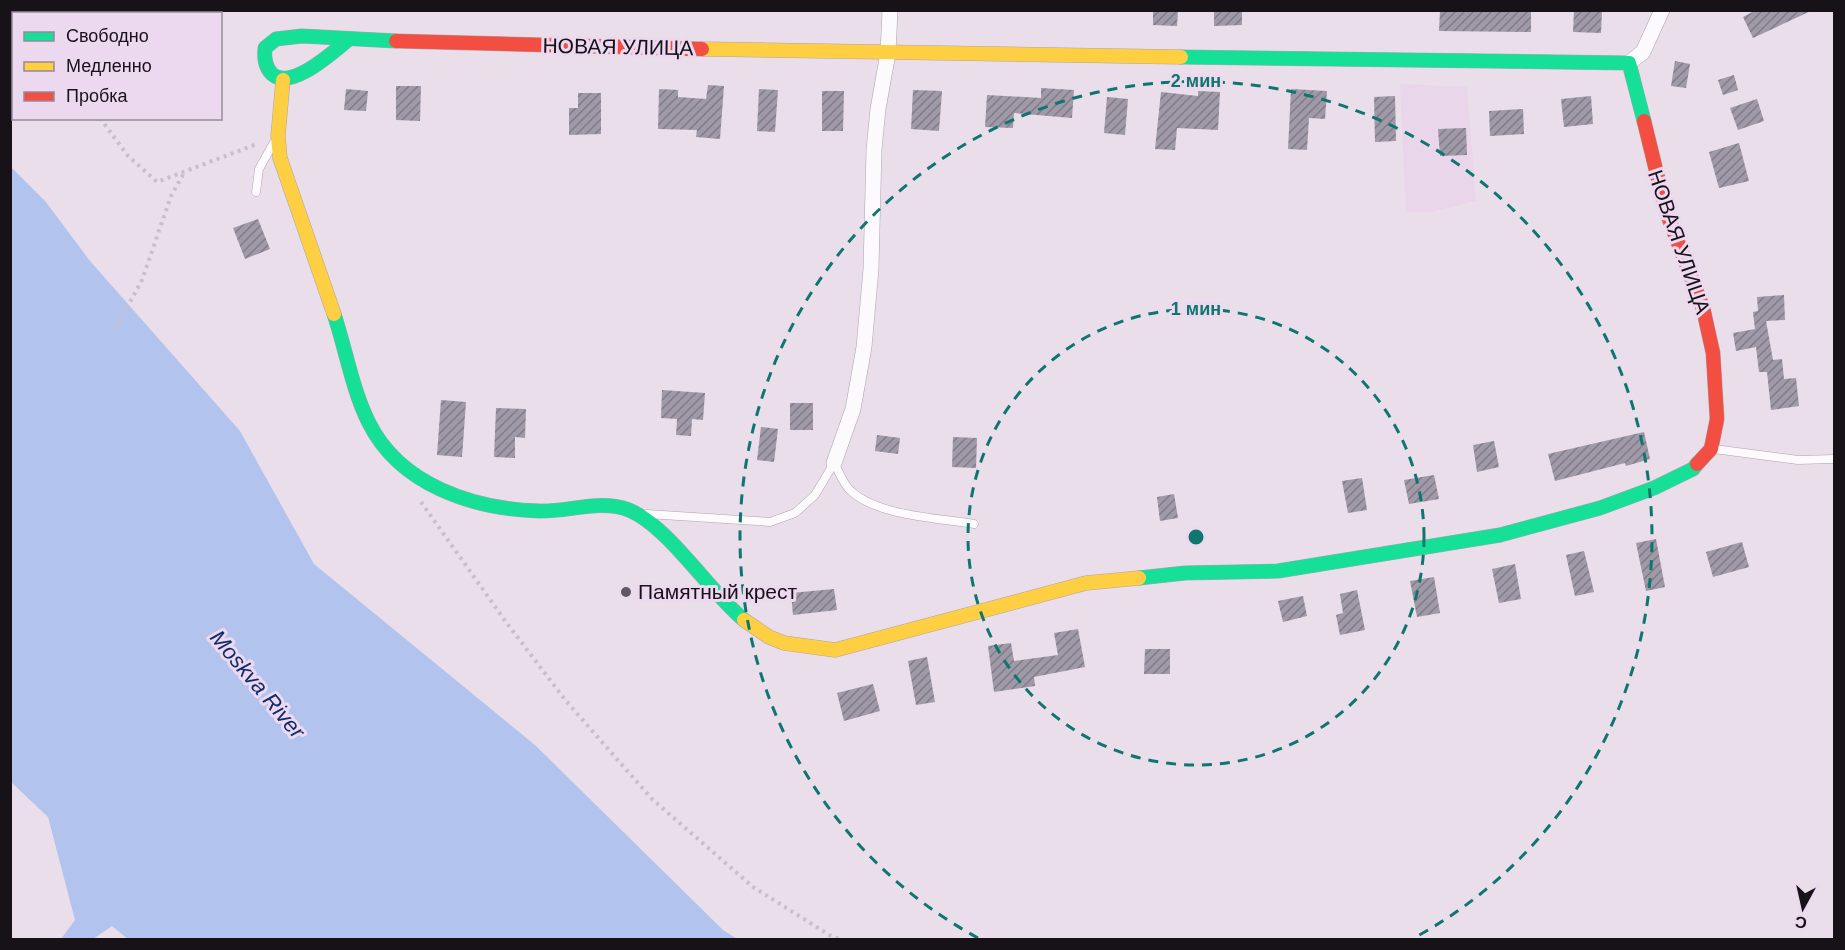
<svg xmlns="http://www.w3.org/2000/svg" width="1845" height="950" font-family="Helvetica,sans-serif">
<defs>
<pattern id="building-hatch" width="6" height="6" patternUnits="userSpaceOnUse" patternTransform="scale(1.5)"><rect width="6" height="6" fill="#a099a8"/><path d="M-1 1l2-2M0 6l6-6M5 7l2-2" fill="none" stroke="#817b88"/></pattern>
</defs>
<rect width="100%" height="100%" fill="#e9deea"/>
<path fill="#e9d6eb" d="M1400,84L1467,87L1476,201L1432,212H1406Z"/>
<path fill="#b2c4ed" d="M11,167L46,202L90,261L240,431L314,564L535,745L723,930L737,939L129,940L112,926L93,939H61L75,920L48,817L11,782Z"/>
<g fill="url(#building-hatch)">
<path d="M1153,10H1178L1177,26L1153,25Z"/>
<path d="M1214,10H1242V25L1214,26Z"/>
<path d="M1440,10H1531V32L1439,31Z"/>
<path d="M1574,10H1602L1601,33L1573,32Z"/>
<path d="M1756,10H1813L1753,38L1743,17Z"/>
<path d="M1675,61L1690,64L1686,88L1671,86Z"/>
<path d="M1734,75L1738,90L1723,95L1718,80Z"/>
<path d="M708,85L724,86L720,139L696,137L697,130L658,129L659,89L678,90V97L706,99Z"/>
<path d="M396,86H421L420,121L396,120Z"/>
<path d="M1041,88L1074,90L1072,118L1014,113L1013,128L985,127L987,95L1041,98Z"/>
<path d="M346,89L368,91L366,111L344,110Z"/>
<path d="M759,89L778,90L775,132L757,131Z"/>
<path d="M1291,89L1327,91L1325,119L1309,118L1307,150L1288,149Z"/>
<path d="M913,90L942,91L939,131L911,129Z"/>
<path d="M822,91H844L843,131H822Z"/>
<path d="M1198,91L1220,92L1218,130L1177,128L1175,150L1155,149L1161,92L1198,96Z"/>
<path d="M578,93H601V134L569,135V108H578Z"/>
<path d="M1395,96L1396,141L1375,142L1374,97Z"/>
<path d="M1591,96L1593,124L1564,127L1561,99Z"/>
<path d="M1107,97L1128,99L1125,135L1104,133Z"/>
<path d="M1757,99L1764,121L1738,130L1730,108Z"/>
<path d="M1523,109L1524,134L1490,136L1489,111Z"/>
<path d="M1466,128L1467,155L1440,156L1438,129Z"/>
<path d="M1739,143L1749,181L1719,188L1709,152Z"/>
<path d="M258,219L270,249L245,259L233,228Z"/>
<path d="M1784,295L1785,320L1766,321L1773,360L1782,359L1784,379L1796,378L1799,406L1771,410L1767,372H1759L1756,347L1736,351L1733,333L1755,329L1753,312L1758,311L1757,297Z"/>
<path d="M662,390L705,393L703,420L692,419L691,436L676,435L677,419L661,418Z"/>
<path d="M441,400L466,402L462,457L437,455Z"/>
<rect x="790" y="403" width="23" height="27"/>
<path d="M496,408L526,409L525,438L515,437V458L494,457Z"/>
<path d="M761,427L778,429L774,462L757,460Z"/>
<path d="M1644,432L1650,459L1626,466L1625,463L1555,481L1548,454Z"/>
<path d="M877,435L900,438L898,454L875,451Z"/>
<path d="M953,437L977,438L976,468L952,467Z"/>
<path d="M1494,441L1499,467L1477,472L1473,445Z"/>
<path d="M1434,475L1439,499L1409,504L1404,480Z"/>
<path d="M1362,478L1367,510L1348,513L1342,481Z"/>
<path d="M1174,494L1178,518L1160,521L1157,497Z"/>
<path d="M1656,539L1665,587L1646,591L1636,543Z"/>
<path d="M1742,542L1749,567L1713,577L1706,552Z"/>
<path d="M1584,551L1594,592L1575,596L1566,555Z"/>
<path d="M1515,564L1521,599L1499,603L1492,569Z"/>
<path d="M1434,577L1440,613L1417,617L1410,581Z"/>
<path d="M834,589L837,610L793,615L791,593Z"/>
<path d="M1357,590L1365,630L1340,635L1336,615L1343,613L1340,594Z"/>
<path d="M1303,596L1307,616L1283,622L1278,601Z"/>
<path d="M1078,629L1085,667L1034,677L1035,686L994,692L988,646L1011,643L1014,661L1058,655L1054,633Z"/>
<path d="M1145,649H1170V674H1144Z"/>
<path d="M927,657L935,702L916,705L908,661Z"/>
<path d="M873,684L880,711L844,721L837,693Z"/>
</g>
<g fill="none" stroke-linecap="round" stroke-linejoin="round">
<defs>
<g id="lane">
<path d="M256,192L259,169L273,144"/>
<path d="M1714,449L1798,460L1834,459"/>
<path d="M647,514L770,522L795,513L815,495L834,463C839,471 843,484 851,491C878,516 938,518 974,524"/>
</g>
<g id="street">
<path d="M1629,63L1643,52L1662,10"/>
<path d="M834,463L853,409L864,347L871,269L874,150L878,109L888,53L890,10"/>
</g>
<g id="fast">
<path d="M348,40C333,52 291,91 272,74C265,67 264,57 265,48L276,39L302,36L396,41"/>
<path d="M1181,57L1629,63L1644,121"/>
<path d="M334,314C346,350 352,389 369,423C400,485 473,509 539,511C568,512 601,499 629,510C668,526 709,591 744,620"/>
<path d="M1139,578L1185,573L1278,571L1500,535L1600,508L1654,488L1693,469L1697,464"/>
</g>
<g id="slow">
<path d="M702,49L1181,57"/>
<path d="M283,80L278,136L280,158L334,314"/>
<path d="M744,620L769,637L784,643L835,650L1086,583L1139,578"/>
</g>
<g id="jam">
<path d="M396,41L702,49"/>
<path d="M1644,121L1666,211L1703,308L1713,353L1717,419L1711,449L1697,464"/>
</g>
</defs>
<use href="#lane" stroke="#aca4ad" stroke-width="9"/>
<use href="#street" stroke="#aca4ad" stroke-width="16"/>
<use href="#fast" stroke="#aca4ad" stroke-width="15"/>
<use href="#slow" stroke="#aca4ad" stroke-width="15"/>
<use href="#jam" stroke="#aca4ad" stroke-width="15"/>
<g stroke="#c5c1c5" stroke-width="4" stroke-dasharray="3 4.5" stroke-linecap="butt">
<path d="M62,14L63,10"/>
<path d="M100,118L128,156L157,182L257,144"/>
<path d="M116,328L142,280L171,196L184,173"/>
<path d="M421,502L506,622L566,701L652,799L753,887L831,936L842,940"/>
</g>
<use href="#lane" stroke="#fcfafc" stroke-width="8"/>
<use href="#street" stroke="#fcfafc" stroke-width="15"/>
<use href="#fast" stroke="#16e098" stroke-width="14"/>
<use href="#slow" stroke="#ffcf43" stroke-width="14"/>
<use href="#jam" stroke="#f24e42" stroke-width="14"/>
</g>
<g fill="none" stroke="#0f766e" stroke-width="3" stroke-dasharray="10 8">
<circle cx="1196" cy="537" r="228"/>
<path d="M978 938A456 456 0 1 1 1414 938"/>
</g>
<circle fill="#605962" stroke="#edd9ef" stroke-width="2" cx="626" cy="592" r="6"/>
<g text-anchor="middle" stroke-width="6" stroke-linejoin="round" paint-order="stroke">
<g font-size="21" fill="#171118" stroke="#edd9ef">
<text transform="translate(618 47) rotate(1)" y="7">НОВАЯ УЛИЦА</text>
<text transform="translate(1679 242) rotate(71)" y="7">НОВАЯ УЛИЦА</text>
</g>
<g font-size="21" fill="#171118" stroke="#edd9ef" text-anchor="start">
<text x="638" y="599">Памятный крест</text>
</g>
<g font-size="22" font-style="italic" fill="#0e2c6a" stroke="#edd9ef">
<text transform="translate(258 684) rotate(50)" y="8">Moskva River</text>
</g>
</g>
<circle cx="1196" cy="537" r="9" fill="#0f766e" stroke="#edd9ef" stroke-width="3"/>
<g font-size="18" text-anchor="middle" font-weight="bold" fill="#0f766e" stroke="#edd9ef" stroke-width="6" stroke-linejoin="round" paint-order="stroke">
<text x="1196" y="87">2 мин</text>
<text x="1196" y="315">1 мин</text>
</g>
<rect width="1845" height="950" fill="none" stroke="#171118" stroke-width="24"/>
<rect x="12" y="12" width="210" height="108" fill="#edd9ef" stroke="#978999" stroke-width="1.5"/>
<rect x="24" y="32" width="30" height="9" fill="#16e098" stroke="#978999" stroke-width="1.5"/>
<text x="66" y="42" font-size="18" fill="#171118">Свободно</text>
<rect x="24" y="62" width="30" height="9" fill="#ffcf43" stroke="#978999" stroke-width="1.5"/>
<text x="66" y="72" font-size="18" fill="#171118">Медленно</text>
<rect x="24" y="92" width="30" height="9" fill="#f24e42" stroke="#978999" stroke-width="1.5"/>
<text x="66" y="102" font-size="18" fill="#171118">Пробка</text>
<g transform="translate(1803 908) rotate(188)" stroke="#edd9ef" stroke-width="4.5" paint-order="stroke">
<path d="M0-4.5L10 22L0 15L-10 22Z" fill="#171118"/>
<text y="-9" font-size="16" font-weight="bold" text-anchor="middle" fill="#171118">С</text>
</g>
</svg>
